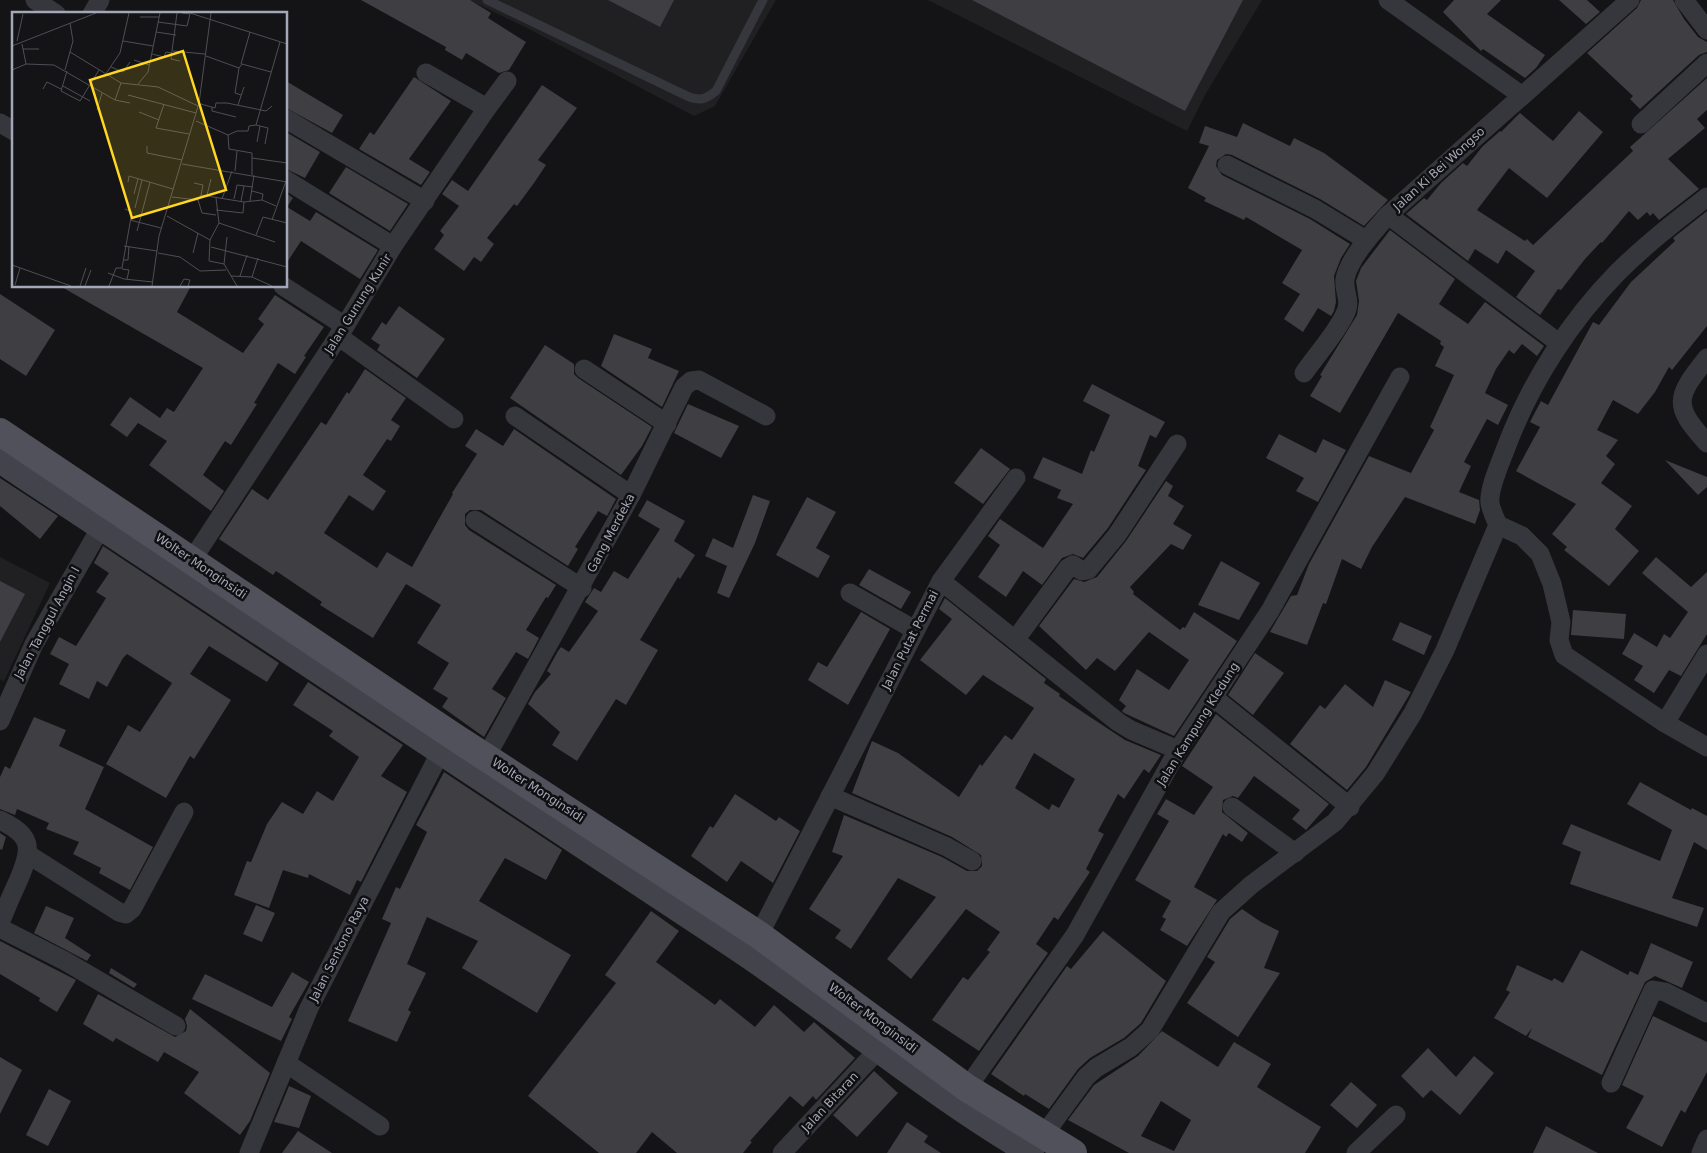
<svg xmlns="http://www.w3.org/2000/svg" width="1707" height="1153" font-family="'DejaVu Sans',sans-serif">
<rect width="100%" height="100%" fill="#141416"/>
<g fill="#202023">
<path d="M469,0H776L715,106L694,116L527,28Z"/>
<path d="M928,0H1262L1205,95L1187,131Z"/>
<path d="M0,557L50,583L4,681L0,679Z"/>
</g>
<g fill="#3e3e43" fill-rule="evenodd">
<path d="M361,0H470L491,13L488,18L526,42L509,70L499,73L466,53L462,60L445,50L446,47Z"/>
<path d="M608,0H674L660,27Z"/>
<path d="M972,0H1243L1185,111Z"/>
<path d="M1454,0H1501L1487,14L1545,55L1536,68L1525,78L1483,49L1481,51L1443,12Z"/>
<path d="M1559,0H1587L1600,12L1586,24Z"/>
<path d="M1641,0H1673L1684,19L1698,37L1707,42V52L1699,55L1640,109L1630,99L1633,96L1587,53L1637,8Z"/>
<path d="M414,77L451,101L409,159L430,172L421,185L359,149L370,132L374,135Z"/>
<path d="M1707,78V110L1697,119L1705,128L1668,159L1699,189L1659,220L1653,213L1650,216L1647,212L1638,220L1629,211L1602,243L1601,242L1585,259L1561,290L1558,289L1540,315L1516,297L1535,271L1506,250L1498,264L1475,249L1468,261L1406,214L1424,198L1427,200L1441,183L1463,163L1467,166L1482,147L1500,131L1501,132L1520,113L1553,141L1579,111L1603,132L1547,198L1509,168L1477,210L1525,241L1527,239L1533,245L1633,151L1630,147Z"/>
<path d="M286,81L343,115L332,133L286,108Z"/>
<path d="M542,85L577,108L538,160L546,165L534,183L517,206L514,204L487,238L494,244L481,262L474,257L464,271L434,249L444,235L440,231L459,206L442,194L452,180L468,191Z"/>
<path d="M1243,123L1290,146L1294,138L1324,153L1388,200L1364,226L1320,199L1232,155L1226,154L1217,160L1216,166L1222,175L1310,219L1350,244L1341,258L1334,276L1336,302L1334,311L1331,316L1318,308L1303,332L1284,319L1300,294L1282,283L1302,250L1246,217L1244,220L1204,201L1206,198L1188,188L1209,146L1199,143L1205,126L1237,137Z"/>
<path d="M286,132L320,152L305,178L286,169Z"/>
<path d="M346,167L408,204L390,231L329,193Z"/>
<path d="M286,193L293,198L287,207L310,221L316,212L378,250L360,279L301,241L286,264Z"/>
<path d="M1707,211V326L1672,370L1669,367L1655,392L1638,414L1613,400L1597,430L1618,440L1606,456L1615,464L1601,483L1632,506L1615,529L1639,551L1609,586L1564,550L1567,547L1552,534L1576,504L1516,471L1540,427L1530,422L1541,401L1548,405L1593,322L1599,325L1631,282L1675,241L1673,238Z"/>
<path d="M1390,230L1455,279L1439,304L1468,324L1485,302L1544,346L1537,356L1522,344L1514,354L1509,350L1496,369L1485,393L1508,405L1498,425L1487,419L1464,462L1471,466L1459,492L1479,500L1480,510L1475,524L1405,497L1372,547L1361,569L1342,559L1326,604L1323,603L1307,645L1270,632L1271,630L1291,596L1297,595L1309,564L1369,456L1411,473L1434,430L1430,427L1454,375L1435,366L1444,347L1440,344L1441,341L1398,313L1340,413L1310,396L1322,376L1320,375L1357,315L1359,301L1356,281L1361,268Z"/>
<path d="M60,286H191L177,312L243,353L264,324L258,319L275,295L324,327L304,356L306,357L295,374L278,363L254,403L257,404L231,445L225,441L203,475L224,491L211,511L149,465L167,441L138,423L127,437L110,425L130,397L160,418L167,408L174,412L203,368Z"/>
<path d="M0,294L55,330L26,376L0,359Z"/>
<path d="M399,306L445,339L417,378L377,350L380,345L371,339L382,322L386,325Z"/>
<path d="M614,334L652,349L648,358L679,371L662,407L601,366Z"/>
<path d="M545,345L574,364V374L578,378L652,427L642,446L621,475L510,398Z"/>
<path d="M365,369L406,398L391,420L400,426L391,441L387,439L363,475L386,491L373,511L349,495L324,533L377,568L387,552L412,567L453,494L452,493L477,454L465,446L476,429L503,446L514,429L616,499L607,516L598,511L575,547L578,549L568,566L481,510H470L465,514V525L469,530L556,585L548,598L546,597L526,630L539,638L528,659L516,652L492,689L506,698L484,737L442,707L448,698L433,689L449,663L417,643L441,605L406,584L373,638L320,605L322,602L276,571L273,575L219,539L252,489L268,500L321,422L326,425L347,392L349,394Z"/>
<path d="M1092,384L1165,422L1156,438L1150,435L1138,466L1146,470L1108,528L1083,558L1073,554L1062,558L1042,585L1023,571L1006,597L978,577L1000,545L988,536L1000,519L1043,548L1073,504L1057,498L1061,490L1033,478L1043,457L1082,474L1091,450L1094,452L1110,415L1083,401Z"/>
<path d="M688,404L739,426L721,458L674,433Z"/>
<path d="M1279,434L1316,453L1323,439L1346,450L1318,502L1296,491L1304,478L1266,458Z"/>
<path d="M981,448L1010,469L983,504L954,483Z"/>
<path d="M1665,460L1707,477V487L1698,495Z"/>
<path d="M0,478L58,516L40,539L0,506Z"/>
<path d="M1166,481L1173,486L1168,496L1184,506L1173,524L1192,535L1183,550L1171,544L1130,587L1134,592L1133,594L1180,630L1183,627L1185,628L1194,612L1237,641L1174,736L1124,713L1122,711L1126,706L1119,700L1137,669L1169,690L1189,660L1149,632L1115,671L1097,658L1086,670L1039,626L1074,579L1084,582L1097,577L1126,541Z"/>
<path d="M753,495L770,501L755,543L729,598L717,593L727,566L705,556L713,538L733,548Z"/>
<path d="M807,497L836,512L816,548L830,556L818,578L776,555Z"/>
<path d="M647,500L685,521L674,541L695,555L680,579L678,577L640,640L658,650L626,705L616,699L577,761L552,745L560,732L528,704L535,692L551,674L547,671L558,651L561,647L569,652L598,611L585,602L594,588L601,592L614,571L628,579L660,529L638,516Z"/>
<path d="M103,546L279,663L267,682L209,646L190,674L231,700L194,759L190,756L166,798L106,764L128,725L140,732L172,683L127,654L123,658L107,687L97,681L89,699L59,684L69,664L50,654L59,637L76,646L106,598L96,592L109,573L94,563Z"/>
<path d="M1656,557L1691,587L1707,572V634L1681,676L1669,670L1654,693L1634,680L1643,666L1622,654L1634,633L1657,647L1664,634L1670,638L1688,612L1642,573Z"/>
<path d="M1221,561L1260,583L1239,620L1198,605Z"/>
<path d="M869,569L911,592L901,609L859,585Z"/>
<path d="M0,581L25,594L0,642Z"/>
<path d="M945,598L1046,679L1044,683L1060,694L1059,696L1069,703L1125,740L1161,755L1149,773L1144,769L1124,799L1118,794L1098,831L1104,834L1086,869L1090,872L1058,920L1054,917L1036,944L1048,953L979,1051L932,1020L963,977L968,980L990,952L987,950L1000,932L966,909L911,979L887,959L936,897L898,878L851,949L835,938L841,930L809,909L843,856L832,852L844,815L942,857L967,871H977L982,866L981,855L952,837L852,793L872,741L898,753L959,797L980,764L982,766L1005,735L1012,740L1034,708L983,675L966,695L920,660L952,619L939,609ZM1034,753L1075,779L1059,808L1052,804L1049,810L1015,788Z"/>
<path d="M1573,610L1626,614L1624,639L1571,635Z"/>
<path d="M861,612L890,629L848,705L808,680L818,662L827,667Z"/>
<path d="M1400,622L1432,636L1424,655L1392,640Z"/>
<path d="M1255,653L1284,673L1253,715L1228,695Z"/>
<path d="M1385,680L1411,692L1366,767L1347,790L1290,744L1320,705L1325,709L1345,684L1373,707Z"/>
<path d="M308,682L403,745L381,776L407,792L361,882L357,880L350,895L309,874L308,878L283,870L269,908L234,895L247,861L251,862L267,824L282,802L303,814L317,791L333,801L359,757L329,736L333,731L293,705Z"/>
<path d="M1216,714L1329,804L1306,830L1292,819L1300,810L1254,776L1238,798L1233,796L1223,800L1222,812L1248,833L1242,842L1229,833L1226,837L1223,834L1194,887L1217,900L1187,946L1160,930L1166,919L1162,917L1171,901L1135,880L1169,821L1157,814L1166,799L1194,815L1213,787L1182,766Z"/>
<path d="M34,717L66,730L59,746L104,767L85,809L153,847L130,890L99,873L101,868L73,854L79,842L46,829L49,823L17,809L15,815L0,809V777L5,766L10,769Z"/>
<path d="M444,772L562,850L546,880L505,858L479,901L571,955L537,1013L462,968L478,941L427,917L407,964L426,973L408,1010L411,1012L397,1042L348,1021L391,923L382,919L396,887L400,889L427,832L416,825Z"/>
<path d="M1640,782L1691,810L1692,808L1707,816V850L1694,842L1672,898L1704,908L1697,927L1570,884L1581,852L1562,844L1571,824L1660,861L1672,830L1627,804Z"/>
<path d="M735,794L776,821L779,817L800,831L773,883L741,861L727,882L691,856L710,826L713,828Z"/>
<path d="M0,833L6,837L2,850L0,849Z"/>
<path d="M256,905L275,913L262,942L243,934Z"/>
<path d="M46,906L74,918L65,938L91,955L87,961L34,933Z"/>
<path d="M1242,909L1261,922L1279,931L1264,968L1280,973L1238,1037L1187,1003L1215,962L1207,957L1230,919Z"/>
<path d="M651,911L679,931L656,962L715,1005L720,999L755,1027L774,1005L804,1032L814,1022L855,1058L816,1100L813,1096L803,1107L790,1096L750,1141L752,1142L743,1153H677L652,1132L636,1153H599L528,1096L616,983L605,975Z"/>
<path d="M1103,931L1166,981L1141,1023L1124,1038L1090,1058L1078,1069L1049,1109L1025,1094L1024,1096L991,1074L1067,966L1071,969Z"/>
<path d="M0,941L76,980L57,1012L39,1001L40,998L0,974Z"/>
<path d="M1651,943L1693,962L1682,988L1655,976L1645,982L1602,1075L1528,1037L1532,1028L1526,1036L1494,1018L1510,992L1506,990L1517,965L1552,981L1554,978L1563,983L1581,950L1628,975L1630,971L1638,975Z"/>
<path d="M111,968L137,984L134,988L109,973Z"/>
<path d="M292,972L309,982L289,1017L292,1019L281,1041L192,999L205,974L272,1007Z"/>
<path d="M98,994L175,1037L186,1031L187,1026L185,1019L190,1009L270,1073L250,1121L240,1135L184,1093L199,1072L164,1052L158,1062L116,1038L113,1042L83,1024Z"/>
<path d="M1653,1016L1707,1042V1072L1685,1113L1681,1110L1662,1147L1626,1128L1644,1096L1622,1085Z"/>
<path d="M1162,1031L1218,1067L1234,1042L1271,1064L1257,1087L1321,1127L1305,1153H1129L1068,1120L1094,1085L1138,1056ZM1161,1101L1191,1120L1174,1151L1141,1136Z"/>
<path d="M1428,1048L1456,1077L1474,1056L1494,1073L1460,1115L1431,1090L1423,1098L1401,1076Z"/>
<path d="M0,1057L22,1070L0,1114Z"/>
<path d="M874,1071L898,1093L857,1137L833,1115Z"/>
<path d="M1351,1082L1377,1105L1357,1128L1330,1105Z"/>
<path d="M289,1086L311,1096L299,1128L274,1122Z"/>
<path d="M49,1089L71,1101L48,1146L26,1135Z"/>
<path d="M907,1122L928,1136L924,1142L941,1153H887Z"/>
<path d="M1546,1126L1598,1153H1533Z"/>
<path d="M298,1131L332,1153H282Z"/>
</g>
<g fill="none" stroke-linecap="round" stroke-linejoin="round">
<path stroke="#36363d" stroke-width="9" d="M487,0L687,96C700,101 705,100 716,91L763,0"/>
<g stroke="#36363d" stroke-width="19">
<path d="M35,0L56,14"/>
<path d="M1388,0L1521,95"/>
<path d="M1684,0L1707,30"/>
<path d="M92,14L100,0"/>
<path d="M487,108L507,81"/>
<path d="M286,119L425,201"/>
<path d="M0,123L14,131"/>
<path d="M1641,124L1707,63"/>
<path d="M1227,165L1315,209L1366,240"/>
<path d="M286,180L393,246"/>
<path d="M1388,215L1559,343"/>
<path d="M283,286L345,326"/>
<path d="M338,336L454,419"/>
<path d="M1707,358C1676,397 1672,405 1707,443"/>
<path d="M584,369L667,424"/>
<path d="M1304,373C1317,354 1334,336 1344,316C1353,300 1343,293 1345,279C1349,258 1374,231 1388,215L1630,0"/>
<path d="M515,416L631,495"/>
<path d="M475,520L582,588"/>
<path d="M1498,525L1522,536L1540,554L1552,584L1561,622L1559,640L1564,655L1665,723L1707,747"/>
<path d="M192,560L345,326L393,246L487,108L426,73"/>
<path d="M941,581L1016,478"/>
<path d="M850,593L915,630"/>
<path d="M1015,640L1068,568L1073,565L1082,571L1088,570L1117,535L1177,444"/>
<path d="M1214,698L1350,807"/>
<path d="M0,721L34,644L101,527"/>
<path d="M1665,723L1707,654"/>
<path d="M486,757L631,495L684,387L691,381L699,380L766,416"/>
<path d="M830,796L947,847L972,861"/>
<path d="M1232,807L1295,853"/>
<path d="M0,820C33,836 32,848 19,879C12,894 6,908 0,923"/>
<path d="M29,855L119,912L126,914L132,909L184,812"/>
<path d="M0,928L65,961L176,1026"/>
<path d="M759,935L941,581L1118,722L1131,730L1178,750"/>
<path d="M286,1063L380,1126"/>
<path d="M1611,1083L1653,990L1665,992L1707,1013"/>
<path d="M967,1088L1075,935L1178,750L1270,611L1400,377"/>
<path d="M1043,1136L1086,1077L1096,1068L1131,1047L1150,1030L1221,912L1251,885L1335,822L1375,774L1413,713L1445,650L1498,525C1495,518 1491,510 1490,503C1488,489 1502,459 1507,445C1531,382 1570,321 1617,273C1645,245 1676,221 1707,197"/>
<path d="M249,1153L309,1008L441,751"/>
<path d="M782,1153L877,1051"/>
<path d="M1356,1153L1396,1115"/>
<path d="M1701,1153L1707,1139"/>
</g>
<path stroke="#42434b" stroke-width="26" d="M0,460C244,623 490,783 734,946C835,1013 927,1092 1031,1153"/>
<path stroke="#50515a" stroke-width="28" d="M0,432L453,736L759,935L967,1088L1073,1153"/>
</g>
<g text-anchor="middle" stroke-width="5" stroke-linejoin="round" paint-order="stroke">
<g font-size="12" fill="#a4a7b7" stroke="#0f0f11">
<text transform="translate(1439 169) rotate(-42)" y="4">Jalan Ki Bei Wongso</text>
<text transform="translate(358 304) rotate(-58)" y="4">Jalan Gunung Kunir</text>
<text transform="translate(611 533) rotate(-62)" y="4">Gang Merdeka</text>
<text transform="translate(201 566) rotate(34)" y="4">Wolter Monginsidi</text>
<text transform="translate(47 623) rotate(-62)" y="4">Jalan Tanggul Angin I</text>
<text transform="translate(910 640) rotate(-63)" y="4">Jalan Putat Permai</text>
<text transform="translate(1198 724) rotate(-58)" y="4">Jalan Kampung Kledung</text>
<text transform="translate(538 790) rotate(33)" y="4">Wolter Monginsidi</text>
<text transform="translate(339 949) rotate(-63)" y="4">Jalan Sentono Raya</text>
<text transform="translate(873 1018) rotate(37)" y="4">Wolter Monginsidi</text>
<text transform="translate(830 1102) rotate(-47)" y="4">Jalan Bitaran</text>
</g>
</g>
<g transform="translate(12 12)">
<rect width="275" height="275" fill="#141416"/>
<path fill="none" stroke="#4e4f56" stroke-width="1" d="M165,1L159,47L168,49M178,1L275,32M128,5H147M146,10L175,14L178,2L170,1M144,20L164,23M5,29L11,2M111,29L141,34M10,32L14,52M0,34L84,1M11,37H27M161,39L193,42M58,40L109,71L146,75L186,94M140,42L152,45L154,40L160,41M194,44L227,56L230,52L259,60M122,48L137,53M229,52L238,20M99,55L111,60L118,50M227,56L223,81L229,83M0,58L14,52L42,53L103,88L118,91M53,58L61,29L58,11M55,59L49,79L68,89L87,58M93,63L108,41L117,1M126,72L136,60L148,1M51,74L78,89M31,77L35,70L49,77M116,83L184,101M103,88L109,71M152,92L144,116L177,122M189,92L203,96L204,91H215L254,99L260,94M226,93L232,75M200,95V99L224,105M85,98L90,81M127,100L147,108M184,109L216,123L225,119H236L237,114L244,113M244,113L268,30M244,113L248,114L245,130M248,114L256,116L253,132M216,123L217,137L240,141V163M135,134V141L170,148M240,146L275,151M170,152L275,170M223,159L225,139M116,170L117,164L161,177M182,171L191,173L189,183M122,182L126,167M195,183L199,167M160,185L186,188L189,183L232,190L250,188L251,182L240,179M210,187L220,159M222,187L225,173L241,175M186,188L190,201L204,203M250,188L264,194M229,189L232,174M238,189L242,163M123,196L130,168M204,198L231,201L232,190M155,204L198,228L197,249L212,252M118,208L149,216M260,208L274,169M207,211L263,230M125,219L138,170M244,223L251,205L275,211M215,225L212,252L225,274M198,228L207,211L204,186M112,234L145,239M199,235L275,255M146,241L168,245L188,259L214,258M181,241L186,221M111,248H116L117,234M0,253L59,274M110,257L117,258L115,267M96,261L112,267L141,270M219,264L240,265L260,274M228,264L235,243M240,265L246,246M3,273L8,256M68,274L74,256M73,274L79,258M97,274L104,256H110L120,200L113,197M140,274L147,224L187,91L199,1M168,274L172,267L178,268L176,274"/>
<path fill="#ffd723" fill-opacity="0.15" stroke="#ffd723" stroke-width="2.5" d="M171,39L214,178L120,206L78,68Z"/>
<rect width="275" height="275" fill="none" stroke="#a4a7b7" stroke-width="2.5"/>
</g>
</svg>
